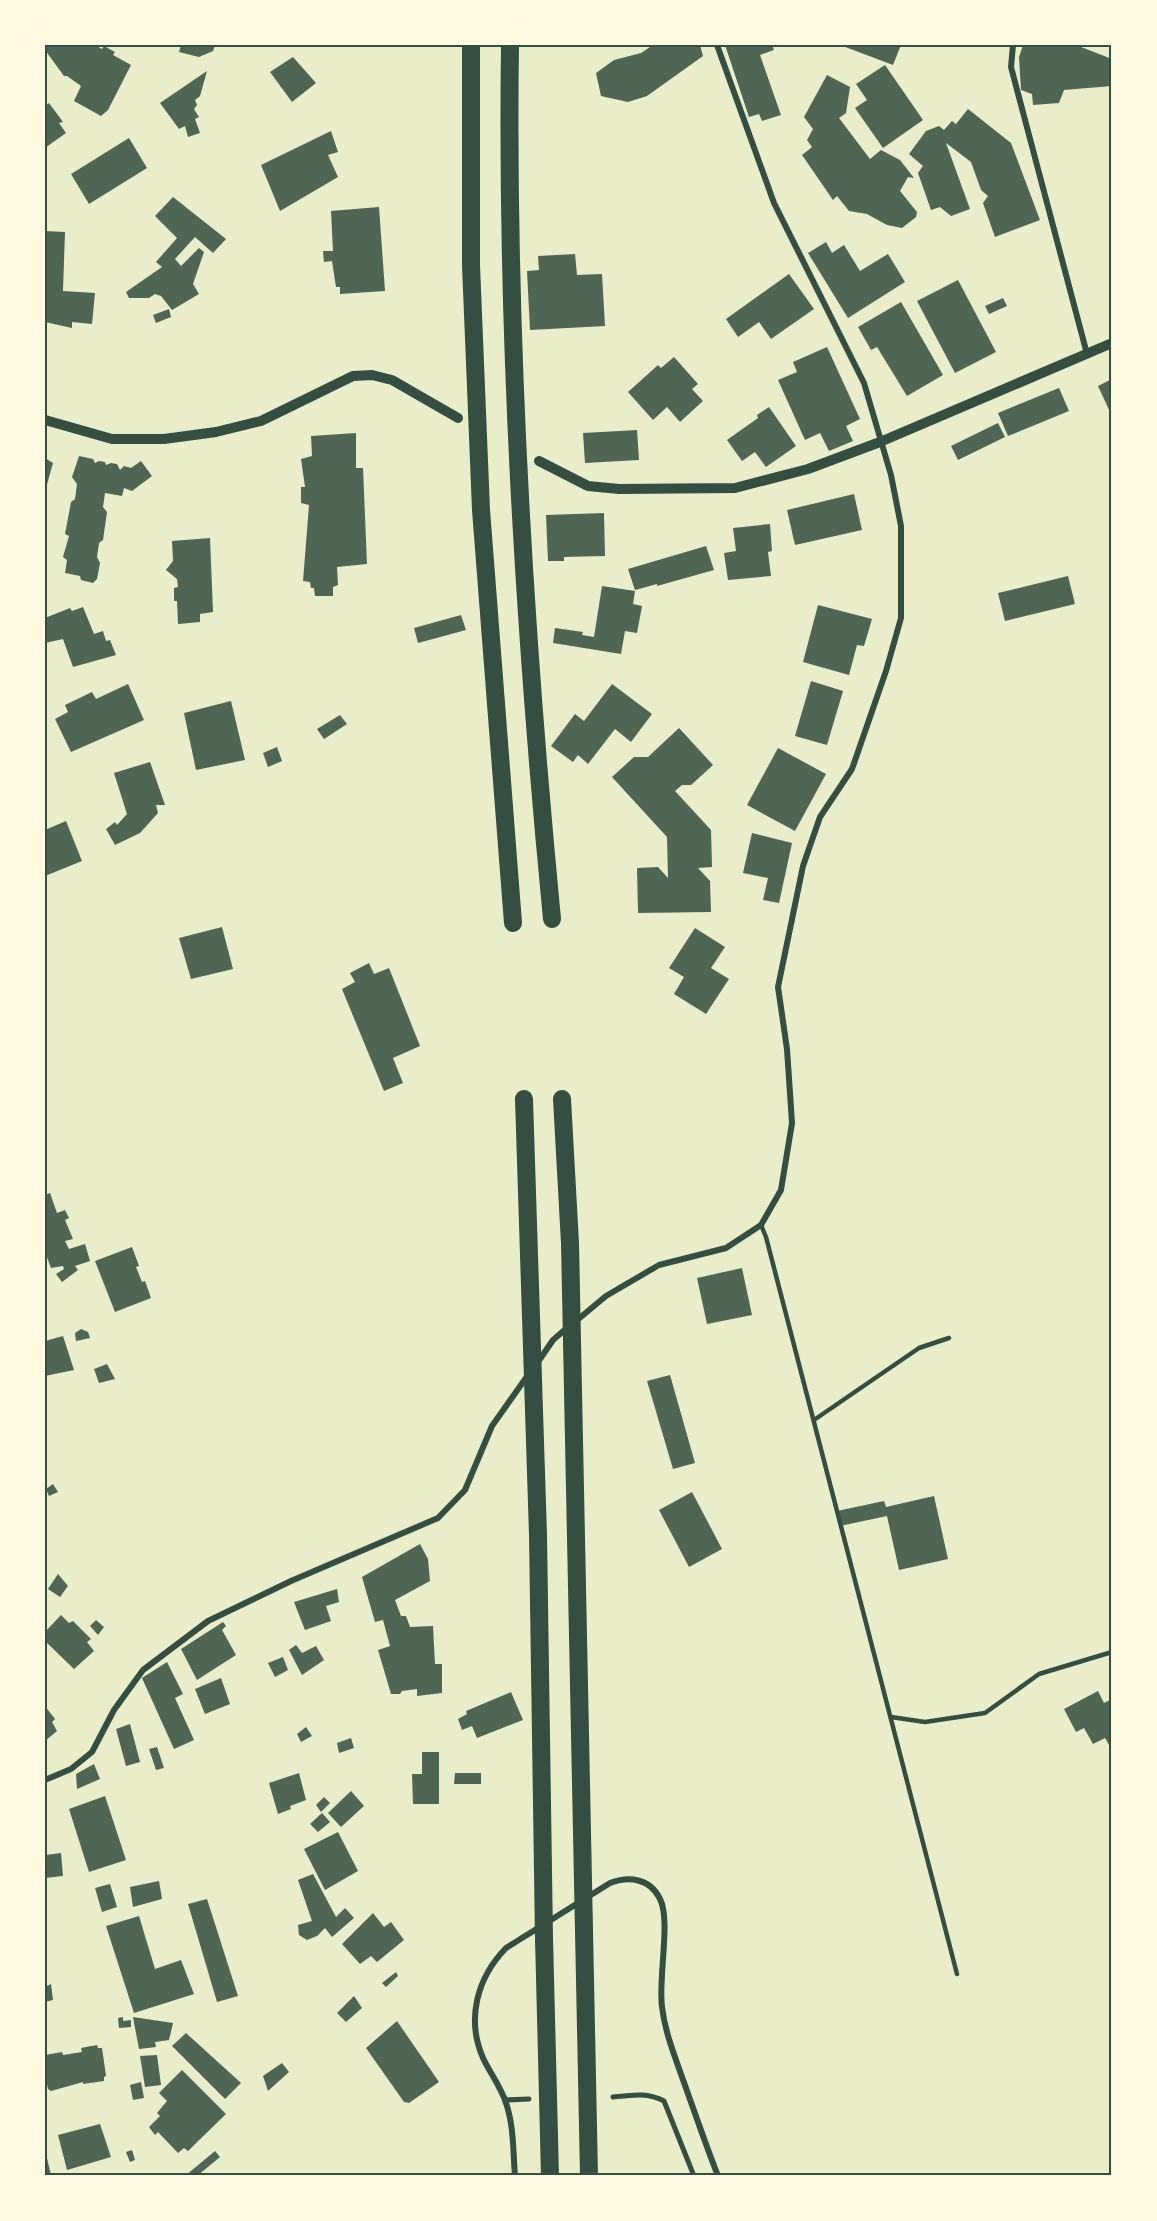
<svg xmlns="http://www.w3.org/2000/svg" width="1157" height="2221" font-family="Quicksand,sans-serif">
<rect width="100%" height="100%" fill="#e9edc9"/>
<g fill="#4f6655">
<path d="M49,45H95L102,49L104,46L115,52L113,55L131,65L108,110L101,116L74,101L81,86L67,76H64L45,50Z"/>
<path d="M181,45H215L213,51L199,57L179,52Z"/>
<path d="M653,45H700L703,56L647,96L628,102L601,96L596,73L614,60L641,53Z"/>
<path d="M725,45H772L774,50L760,55L781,115L762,121L759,114L749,117Z"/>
<path d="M840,45H901L893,65Z"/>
<path d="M1023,45H1076L1112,59V86L1064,90L1059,103L1033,105L1032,94L1021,90L1019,57Z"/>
<path d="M293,57L316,83L292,102L270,72Z"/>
<path d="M885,65L923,120L883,148L855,108L867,100L856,84Z"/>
<path d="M207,71L200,96L195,100L197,105L194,109L199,117L195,119L200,133L188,137L185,126L179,129L160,103Z"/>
<path d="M827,75L850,87L846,113L839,118L870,159L881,150L900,160L914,178L908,177L900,191L917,212L916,217L902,228L887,225L867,214L849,211L837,196L833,200L802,155L812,147L807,140L813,129L804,117Z"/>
<path d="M49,103L63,122L59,123L66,133L45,148V106Z"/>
<path d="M968,109L1011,143L1040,220L995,237L983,203L988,196L981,190L971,162L946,143L970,209L951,216L940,207L931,210L918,173L923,166L909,154L926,131L939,126L944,130L952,121L956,124Z"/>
<path d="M331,131L338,152L328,155L338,177L280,211L261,165Z"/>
<path d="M129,138L147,168L89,204L71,174Z"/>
<path d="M173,197L226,239L213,253L195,237L175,259L181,266L199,248L204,252L193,284L199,294L172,310L161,296L155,294L149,298H129L126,292L162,267L156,262L177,238L155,216Z"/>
<path d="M379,207L385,291L340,294V287H336L332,261L324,262L323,251H333L331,211Z"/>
<path d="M45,231L65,232L63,291L95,293L92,324L72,322V328L45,322Z"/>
<path d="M826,242L832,253L844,245L860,271L888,254L905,282L848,318L808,253Z"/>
<path d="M575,254L577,275L602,274L605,326L530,330L527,271L539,270L538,256Z"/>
<path d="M789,274L814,309L771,339L759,322L738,337L726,319Z"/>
<path d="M958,280L996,352L955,373L917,301Z"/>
<path d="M1003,298L1007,306L989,314L985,306Z"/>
<path d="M901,302L943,375L907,396L877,347L871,350L858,327Z"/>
<path d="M169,309L171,317L156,323L153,315Z"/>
<path d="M827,347L860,419L846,426L853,441L829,451L820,433L805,440L778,380L797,372L793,362Z"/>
<path d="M674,357L698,384L692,389L703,401L680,422L667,407L653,420L628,392L658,365L661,368Z"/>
<path d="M1112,379V411L1110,412L1098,386Z"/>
<path d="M1059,388L1069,411L1008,436L998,413Z"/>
<path d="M769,407L796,446L766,467L755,452L742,461L727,440L758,418L757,415Z"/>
<path d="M998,423L1005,437L958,460L951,446Z"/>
<path d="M637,430L639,460L585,463L583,433Z"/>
<path d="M356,433V468H363L367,564L337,567L338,585L333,587V596H315L314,588H311L310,582L303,581L309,505L301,503V487H305L301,459L312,456L311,436Z"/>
<path d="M79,456L93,459L95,463L99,461L105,462L106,465L111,463L117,464L120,470L124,466L131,468L141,461L152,476L132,491L124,488L122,496L105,493L103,507L107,512L103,540L99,543L97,557L100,563L97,579L93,583L81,580L80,576L65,573L67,560L63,557L69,536L65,534L71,502L75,499L77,484L72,477Z"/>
<path d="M45,458L53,463L46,488H45Z"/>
<path d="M854,494L862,530L795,545L787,510Z"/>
<path d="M604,513L605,556L564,557V561H548L546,515Z"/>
<path d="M770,524L772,551L768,552L771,576L728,580L724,553L736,551L733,528Z"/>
<path d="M210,538L213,612L200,614V622L178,624L177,601H174V588L178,587L177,579L166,570L173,561L172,541Z"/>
<path d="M706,546L714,570L657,586V584L635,590L628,569Z"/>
<path d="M1068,576L1075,604L1005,621L998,593Z"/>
<path d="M602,586L635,591L633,604L642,606L637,633L625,631L621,654L553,643L555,628L583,632L582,635L594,637Z"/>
<path d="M818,605L872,619L864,646L857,645L849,675L803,662Z"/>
<path d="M83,607L94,634L103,631L106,641L110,640L116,655L73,667L63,639L45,643V618L70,608L72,611Z"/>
<path d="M461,615L466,630L418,643L414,628Z"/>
<path d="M811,681L843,691L827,745L795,736Z"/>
<path d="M128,684L144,720L71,752L55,719L68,712L65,705L92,692L96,699Z"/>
<path d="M612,684L652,714L631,742L615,729L588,764L578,755L573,762L551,746L575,714L584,721Z"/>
<path d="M231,701L245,760L196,770L184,713Z"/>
<path d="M340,715L347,724L324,739L317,729Z"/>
<path d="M679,728L713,765L691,785H682L675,791L711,830L712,867L698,868L710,881L711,912L638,913L637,868L658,867L668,878L667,837L612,777L634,757H648Z"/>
<path d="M277,747L282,761L268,767L263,753Z"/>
<path d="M778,748L826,774L795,831L747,805Z"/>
<path d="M150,762L165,805H156L158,813L140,833L115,845L106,829L115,822L117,825L127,814L114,773Z"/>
<path d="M66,821L82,861L45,876V830Z"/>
<path d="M752,833L792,843L779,903L763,900L768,878L743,873Z"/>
<path d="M222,927L233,969L191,979L179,938Z"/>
<path d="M695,928L725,947L711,968L729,979L706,1014L674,994L684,977L669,968Z"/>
<path d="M369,963L374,974L389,968L420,1046L393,1058L403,1083L384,1091L342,989L355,982L350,973Z"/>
<path d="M50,1193L57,1213L65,1210L69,1218L65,1220L73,1239L65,1241L69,1249L85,1244L90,1261L75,1266L78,1270L62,1282L56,1274L64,1269L63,1266L51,1268L45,1252V1195Z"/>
<path d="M132,1247L139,1266L136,1267L142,1282L145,1281L151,1298L115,1312L95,1261Z"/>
<path d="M742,1268L752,1315L707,1324L697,1278Z"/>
<path d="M81,1329L88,1332L90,1338L76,1341L75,1333Z"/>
<path d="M63,1336L74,1370L45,1376V1341Z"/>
<path d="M107,1364L115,1379L99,1383L94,1369Z"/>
<path d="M670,1375L695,1463L673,1469L647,1381Z"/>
<path d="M53,1484L58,1492L49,1496L46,1489Z"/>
<path d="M692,1492L722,1549L689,1567L659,1510Z"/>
<path d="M934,1496L948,1559L899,1570L887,1516L840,1526L837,1511L884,1501L886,1507Z"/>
<path d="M420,1544L428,1559L430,1581L395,1600L401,1616H406L410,1627L433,1626L435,1664H442V1693L417,1696V1689L402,1691L400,1694H391L378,1650L390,1646L383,1620L375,1622L362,1577Z"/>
<path d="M58,1574L68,1586L60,1597L48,1589Z"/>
<path d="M337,1589L339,1602L326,1606L331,1621L305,1630L294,1602Z"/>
<path d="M61,1615L69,1623L73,1621L91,1639L87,1642L94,1651L74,1669L45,1641V1632Z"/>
<path d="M96,1620L104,1627L98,1635L90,1626Z"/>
<path d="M223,1622L226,1626L222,1630L236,1655L197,1680L181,1649Z"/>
<path d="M296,1645L302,1653L316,1646L324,1660L302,1675L289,1650Z"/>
<path d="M283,1657L288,1670L275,1677L268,1663Z"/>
<path d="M167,1662L183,1694L175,1698L194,1740L174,1749L142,1678Z"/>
<path d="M221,1678L230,1704L205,1714L195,1689Z"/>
<path d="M1098,1691L1104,1703L1112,1699V1750L1105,1738L1093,1744L1084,1728L1076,1732L1064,1709Z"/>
<path d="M511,1692L523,1720L477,1738L472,1726L462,1730L458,1719L467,1714L466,1711Z"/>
<path d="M45,1706L55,1719L52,1722L57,1731L45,1741Z"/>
<path d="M130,1724L140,1762L126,1766L116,1729Z"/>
<path d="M306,1727L312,1736L301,1742L297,1734Z"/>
<path d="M351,1738L354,1748L339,1753L337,1743Z"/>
<path d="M157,1747L164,1768L156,1770L149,1749Z"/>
<path d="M422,1752H439V1804H413L412,1774H422Z"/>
<path d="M94,1764L100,1779L77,1789L76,1774Z"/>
<path d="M299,1773L306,1800L290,1806L291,1809L278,1814L269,1783Z"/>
<path d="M455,1773H481V1784H454Z"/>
<path d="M351,1791L364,1806L341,1827L328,1813Z"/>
<path d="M105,1796L126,1860L89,1872L69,1809Z"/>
<path d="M324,1797L330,1803L321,1812L316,1805Z"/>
<path d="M322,1813L330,1822L318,1832L310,1824Z"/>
<path d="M338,1832L358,1871L325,1890L304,1849Z"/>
<path d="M61,1853L63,1876L45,1878V1855Z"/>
<path d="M313,1874L336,1917L345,1908L354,1918L332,1937L325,1928L317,1936L307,1940L299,1935L298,1925L312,1921L298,1880Z"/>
<path d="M159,1881L162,1899L133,1907L130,1887Z"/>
<path d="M110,1884L117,1907L102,1912L95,1888Z"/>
<path d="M207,1899L238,1996L217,2002L188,1904Z"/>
<path d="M373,1913L384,1927L391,1922L404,1940L377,1962L371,1956L360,1964L342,1944Z"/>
<path d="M139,1916L155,1969L181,1960L194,1994L134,2013L106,1926Z"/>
<path d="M396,1972L398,1976L386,1987L382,1983Z"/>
<path d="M51,1984L53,2000L45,2002V1987Z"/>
<path d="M354,1996L362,2008L346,2022L337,2013Z"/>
<path d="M123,2017V2021L131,2020V2027L119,2028L118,2018Z"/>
<path d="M133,2017L173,2023L169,2040L155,2042L156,2047L139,2049Z"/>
<path d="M397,2021L439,2082L409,2103L404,2102L366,2048Z"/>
<path d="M186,2033L241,2083L225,2099L172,2046Z"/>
<path d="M97,2045L98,2048H102L106,2076L104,2077V2081L83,2084V2082L51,2091L48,2089L45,2074V2055L62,2052L63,2055L82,2052L81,2048Z"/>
<path d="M157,2055L161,2085L145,2087L140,2056Z"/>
<path d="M282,2063L289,2072L268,2091L263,2076Z"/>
<path d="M182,2070L226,2114L188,2151L184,2148L178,2153L158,2132L155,2135L149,2127L160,2116L157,2113L167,2101L159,2093Z"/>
<path d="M141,2082L144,2098L133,2100L130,2085Z"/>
<path d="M100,2124L111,2157L67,2170L58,2135Z"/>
<path d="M132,2150L135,2160L130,2162L126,2152Z"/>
<path d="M215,2151L220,2157L197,2176H185Z"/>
<path d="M46,2154L51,2175L48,2176H45Z"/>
</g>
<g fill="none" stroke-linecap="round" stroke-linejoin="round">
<g stroke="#344e41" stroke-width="4.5">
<path d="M761,1225L766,1237L957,1974"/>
<path d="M814,1420L919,1348L949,1338"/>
<path d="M891,1717L925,1722L985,1713L1039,1674L1112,1652"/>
</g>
<g stroke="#344e41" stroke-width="5">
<path d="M613,2097C631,2095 648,2092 664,2101L694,2176"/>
<path d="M505,2100L529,2099"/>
</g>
<g stroke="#344e41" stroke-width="6">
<path d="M1013,45L1011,67L1087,354"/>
<path d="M576,1321L606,1296L659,1265L726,1248L761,1225L781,1190L792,1123L787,1049L778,987L803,866L820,817L852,769L886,671L901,618V526L891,475L864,383L774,203L717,45"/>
<path d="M538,1362L553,1340L568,1327"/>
<path d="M45,1780L71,1769L92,1752L114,1710L143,1670L208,1621L291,1581L438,1518L465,1490L492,1426L528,1375"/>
<path d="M515,2176C513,2152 514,2126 506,2103C501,2087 490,2073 483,2058C466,2019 477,1978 506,1948L610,1883C629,1876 650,1878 660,1899C671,1920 658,1979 662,2007C665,2032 674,2054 682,2077C694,2110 705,2143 718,2176"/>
</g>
<g stroke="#344e41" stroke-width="10">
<path d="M45,420L112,439H164L216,432L261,421L353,376L372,375L392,380L458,418"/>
<path d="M539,461L588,486L619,489L735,488L808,469L880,442L1112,343"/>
</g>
<g stroke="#344e41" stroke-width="18">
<path d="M471,45V265L481,510L513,923"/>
<path d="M510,45C506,337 524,629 552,919"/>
<path d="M524,1099L538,1535L544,1938L550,2176"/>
<path d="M562,1099L570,1243L589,2176"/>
</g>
</g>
<rect width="1157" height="2221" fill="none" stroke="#fefae0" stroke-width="93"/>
<rect x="46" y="46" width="1064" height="2128" fill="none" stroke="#344e41" stroke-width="2"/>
</svg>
